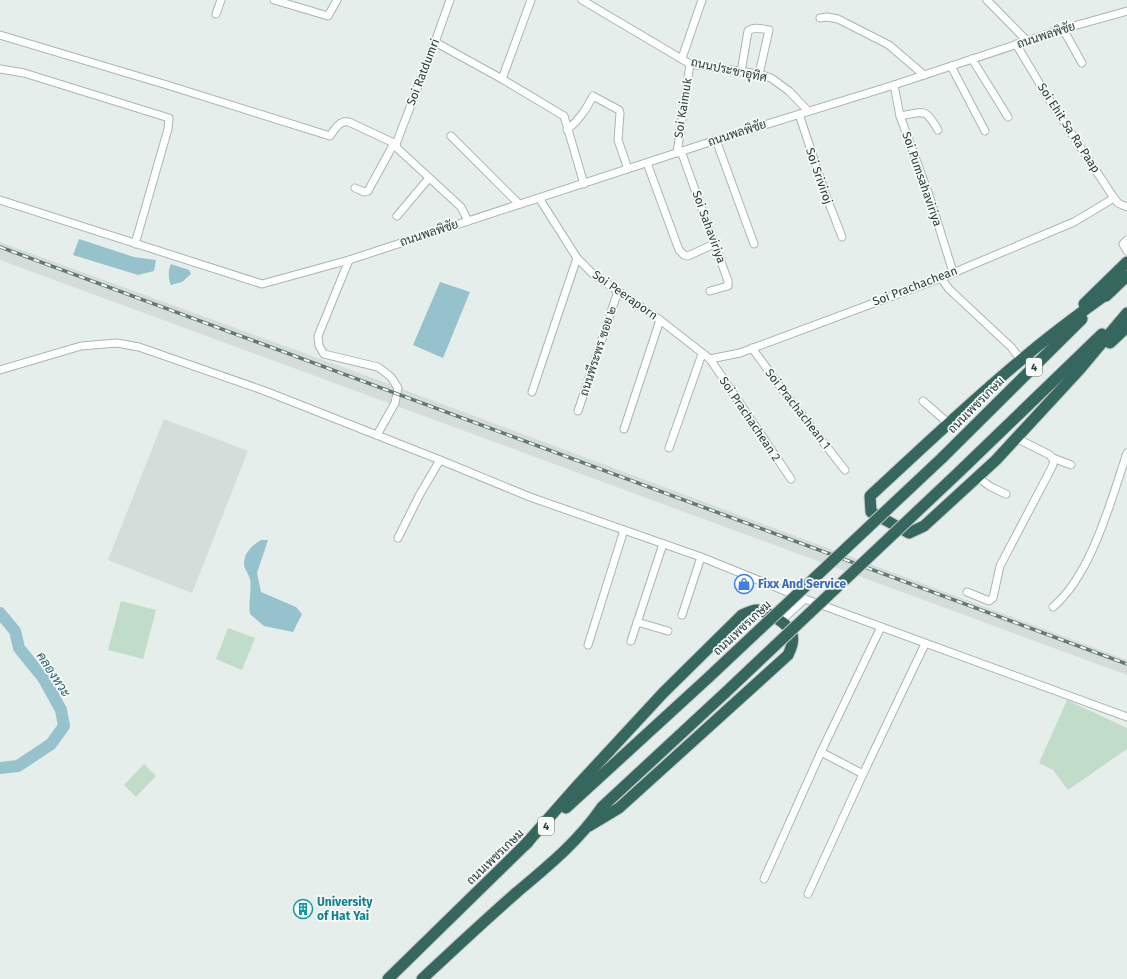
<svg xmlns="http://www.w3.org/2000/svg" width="1127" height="979" font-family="'Fira Sans',Sarabun,sans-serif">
<rect width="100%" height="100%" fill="#e6eeeb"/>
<g fill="#d5ddda">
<path d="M0,242L378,380L1127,660V675L0,260Z"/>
<path d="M164,419L248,451L192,593L108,560Z"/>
</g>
<g fill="#c2dcca">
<path d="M121,601L156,610L143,659L108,650Z"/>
<path d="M228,628L255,638L242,670L216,659Z"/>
<path d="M1067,700L1127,728V749L1068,790L1053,770L1039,763Z"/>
<path d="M144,764L156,776L136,797L124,785Z"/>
</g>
<g fill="#95c2cc">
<path d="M79,239L134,257L156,260L154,271L138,275L73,255Z"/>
<path d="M171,264L189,270L191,274L182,282L171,285C168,280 168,269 171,264Z"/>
<path d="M440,282L470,292L443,358L413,345Z"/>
<path d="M261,540H268L257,573L261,592L296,607L302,614L293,632L264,626L250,614C248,602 252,590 250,579C249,574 244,569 244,564C244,553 252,545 261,540Z"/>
</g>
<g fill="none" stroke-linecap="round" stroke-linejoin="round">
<path stroke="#95c2cc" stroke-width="12" d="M0,613L15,631L19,648L44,679L61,710L64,726L51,744L18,766L0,768"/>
<defs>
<g id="minor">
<path d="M274,0L328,16L337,0"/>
<path d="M582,0L690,64L759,74L771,78L789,91L808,111"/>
<path d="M987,0L1027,41"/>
<path d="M216,14L221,0"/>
<path d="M820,18L827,17L838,19L889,45L924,75"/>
<path d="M1063,29L1082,63"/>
<path d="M0,35L167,85L330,136C335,129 339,120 349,122L396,144L397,148L461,207L468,221"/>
<path d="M435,42L502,79L564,116L584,184"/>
<path d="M1016,44L1050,101L1114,198L1118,203L1127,207"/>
<path d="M682,58L702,0"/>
<path d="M972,59L1008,117"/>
<path d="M951,66L985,131"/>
<path d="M0,69L24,73L169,118L168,129L135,244"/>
<path d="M741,72L748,31C754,26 763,29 769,30L759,74"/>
<path d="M502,79L531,0"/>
<path d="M894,85L900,116L929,195L953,272"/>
<path d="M799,114L825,193L842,237"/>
<path d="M900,116C924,112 925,107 938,130"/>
<path d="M567,130C580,119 585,111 593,96L619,110L620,113L618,140L628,169"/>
<path d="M451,136L519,204"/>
<path d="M716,140L754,244"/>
<path d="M681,151L728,281V286L710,291"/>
<path d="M677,153L690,64"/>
<path d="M647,163L679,250L684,255L688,256L714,244"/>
<path d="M355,188L364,192L368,191L392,147L396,144L435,42L450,0"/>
<path d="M539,198L577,258L593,274L660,320L710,359L791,479"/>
<path d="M0,200L262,284L349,260L716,140L894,85L1063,29L1127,11"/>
<path d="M397,216L429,178"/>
<path d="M1127,240L1123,244L1127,251"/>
<path d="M349,260L318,336L319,346L324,354L378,367L391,377L398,388L395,403L377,435"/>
<path d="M941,278L949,289L1011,347L1021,360"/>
<path d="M752,348L787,396L845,470"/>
<path d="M710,359L740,353L941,278L1074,222L1114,198"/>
<path d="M0,370L81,346L117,343L139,347L265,391L440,460L530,497L701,557L805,599L1127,717"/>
<path d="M532,392L577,258"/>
<path d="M923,401L948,423"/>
<path d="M578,411L618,291"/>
<path d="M624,429L660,320"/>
<path d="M669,448L702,354"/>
<path d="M1053,458L1071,465"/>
<path d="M977,477L991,487L1006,494"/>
<path d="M398,538L420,494L440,460"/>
<path d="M967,592L989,601L993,598L1000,566L1052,467L1054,461L1050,455L1016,438"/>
<path d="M1053,607C1092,574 1111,500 1127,453"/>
<path d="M682,615L701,557"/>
<path d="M781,621L805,599"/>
<path d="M637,622L668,631"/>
<path d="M631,641L663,544"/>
<path d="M588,645L624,530"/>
<path d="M821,752L863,774"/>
<path d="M764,879L821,752L881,627"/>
<path d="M808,894L863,774L925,644"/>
</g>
<g id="highway">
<path d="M1111,291C1080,313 1050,335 1021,360C969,403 920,450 870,496L871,512L909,533L924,526L996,460L1080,369L1127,313"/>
<path d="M1106,296L1127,276"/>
<path d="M1084,304L1127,262"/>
<path d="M1110,343L1127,327"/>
<path d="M942,458L1082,319"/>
<path d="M959,472L1102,334"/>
<path d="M566,808L709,677"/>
<path d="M525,845L577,786L663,693L742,615C746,613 752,610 757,610C767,611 789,624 792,634C794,642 791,648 788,655L619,808L589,826"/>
<path d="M388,979L529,841"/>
<path d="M422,979C453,950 484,921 516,893C548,866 578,842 602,807L725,693"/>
</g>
</defs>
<use href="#minor" stroke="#a9b6b2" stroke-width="9"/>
<use href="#highway" stroke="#c3c9c7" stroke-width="13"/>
<use href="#minor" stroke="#fff" stroke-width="7"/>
<use href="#highway" stroke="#36675e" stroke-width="11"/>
<defs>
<path id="rail" d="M0,247L1127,664"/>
</defs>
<use href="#rail" stroke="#627973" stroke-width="3.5"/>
<use href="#rail" stroke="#f7faf9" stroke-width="2" stroke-dasharray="6" stroke-linecap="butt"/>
<defs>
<g id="highway-bridge">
<path d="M709,677L942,458"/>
<path d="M725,693L959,472"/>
</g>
</defs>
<use href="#highway-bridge" stroke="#c3c9c7" stroke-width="13" stroke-linecap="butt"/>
<use href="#highway-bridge" stroke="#36675e" stroke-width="11"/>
</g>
<defs>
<symbol id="shop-ring" viewBox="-11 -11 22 22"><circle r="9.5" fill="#f7faf9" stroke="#3f7fe0" stroke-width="1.5"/><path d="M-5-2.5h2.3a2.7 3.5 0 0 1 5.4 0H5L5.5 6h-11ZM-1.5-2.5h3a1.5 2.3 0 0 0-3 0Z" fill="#3f7fe0"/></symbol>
<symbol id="building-ring" viewBox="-11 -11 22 22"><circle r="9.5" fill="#f7faf9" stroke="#0f9aa8" stroke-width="1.5"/><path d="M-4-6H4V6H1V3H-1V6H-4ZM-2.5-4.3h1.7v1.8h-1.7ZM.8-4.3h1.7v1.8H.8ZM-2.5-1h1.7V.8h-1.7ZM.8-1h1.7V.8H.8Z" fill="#0f9aa8"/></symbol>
</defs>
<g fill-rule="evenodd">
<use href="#shop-ring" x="733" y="573" width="22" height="22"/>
<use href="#building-ring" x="292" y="898" width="22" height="22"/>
</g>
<g text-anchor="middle" stroke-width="3.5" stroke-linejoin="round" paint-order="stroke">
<g fill="#f7faf9" stroke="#657672" stroke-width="1">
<rect x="1026" y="358" width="16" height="18" rx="3"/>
<rect x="538" y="817" width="16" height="18" rx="3"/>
</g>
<g font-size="11" font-weight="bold" fill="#273e38">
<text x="1034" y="371">4</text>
<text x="546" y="830">4</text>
</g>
<g font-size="12" fill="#273e38" stroke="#f7faf9">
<text transform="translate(1046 35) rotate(-18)" y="4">ถนนพลพิชัย</text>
<text transform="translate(729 70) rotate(12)" y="4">ถนนประชาอุทิศ</text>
<text transform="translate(423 72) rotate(-69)" y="4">Soi Ratdumri</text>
<text transform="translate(683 108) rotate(-81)" y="4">Soi Kaimuk</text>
<text transform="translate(1069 128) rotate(57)" y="4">Soi Ehit Sa Ra Paap</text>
<text transform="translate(737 133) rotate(-18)" y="4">ถนนพลพิชัย</text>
<text transform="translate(819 176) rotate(71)" y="4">Soi Sriviroj</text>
<text transform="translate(922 179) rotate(71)" y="4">Soi Pumsahaviriya</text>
<text transform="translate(709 227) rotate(70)" y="4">Soi Sahaviriya</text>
<text transform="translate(429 233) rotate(-18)" y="4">ถนนพลพิชัย</text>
<text transform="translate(915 286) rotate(-21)" y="4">Soi Prachachean</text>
<text transform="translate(625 295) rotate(35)" y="4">Soi Peeraporn</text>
<text transform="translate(598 351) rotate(-72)" y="4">ถนนพีระพร ซอย ๒</text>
<text transform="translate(976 405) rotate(-45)" y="4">ถนนเพชรเกษม</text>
<text transform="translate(798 409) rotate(52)" y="4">Soi Prachachean 1</text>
<text transform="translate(750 419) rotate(56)" y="4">Soi Prachachean 2</text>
<text transform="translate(742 628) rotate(-43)" y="4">ถนนเพชรเกษม</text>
<text transform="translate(495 857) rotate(-44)" y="4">ถนนเพชรเกษม</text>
</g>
<g font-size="12" font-weight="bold" fill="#366cbe" stroke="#f7faf9" text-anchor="start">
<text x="758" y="588">Fixx And Service</text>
</g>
<g font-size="12" font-weight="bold" fill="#0d838f" stroke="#f7faf9" text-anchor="start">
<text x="317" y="906">University<tspan x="317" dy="14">of Hat Yai</tspan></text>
</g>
<g font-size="13" font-style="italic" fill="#276574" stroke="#f7faf9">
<text transform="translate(54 674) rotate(57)" y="5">คลองหวะ</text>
</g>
</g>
</svg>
